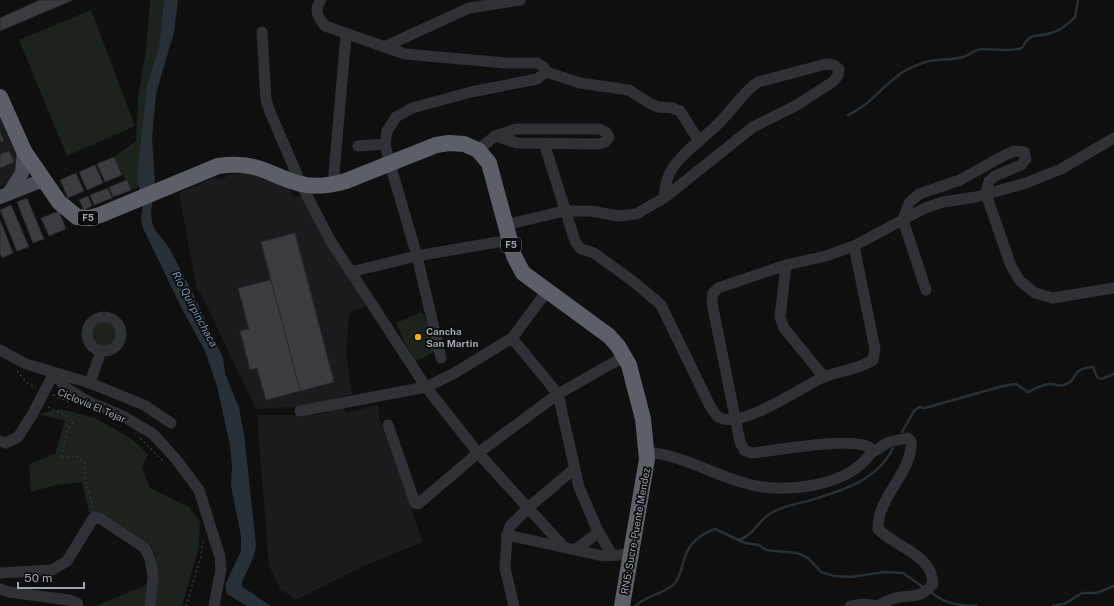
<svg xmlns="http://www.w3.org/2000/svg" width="1114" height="606" font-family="'Public Sans',sans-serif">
<rect width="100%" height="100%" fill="#0f0f10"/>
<g fill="#1b1b1d">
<path d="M0,108L18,152L17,171L10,181L0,187Z"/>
<path d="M245,173L290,188L293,195L307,199L368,305L349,314L346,353L352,394L307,406L256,409L201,294L197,290L179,193L215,177L216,179L226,177V175Z"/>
<path d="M377,405L381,423L423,542L361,567L295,600L280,588L269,566L257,415H317L343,407L346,413Z"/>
</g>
<g fill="#1b231c">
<path d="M150,0H164L159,47L147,85L139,156L138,188L131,190L114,157L136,141L138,97L146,51Z"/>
<path d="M91,10L135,126L67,156L19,40Z"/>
<path d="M422,312L439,350L414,362L396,323Z"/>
<circle cx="104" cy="334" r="14"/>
<path d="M60,409L95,418L130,438L148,454L142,467L150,488L189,507L200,522L199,547L182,606H155L156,556L150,545L100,514L89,512L82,482L55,485L31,492L29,464L55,454L65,421L39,414Z"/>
<path d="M146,585L145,606H96Z"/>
</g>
<path fill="#273036" d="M164,0H178L174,32L156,94L152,138L155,180L151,213L152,222L155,230L168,246L190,287L223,358L225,373L239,408L244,434L256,545C255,560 245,572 241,586L271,606H247L227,594L225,585L241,551V536L231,486L232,467L230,446L217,386L205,351L181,307L143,228L141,219L143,206L137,178L139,156L147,85L159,47Z"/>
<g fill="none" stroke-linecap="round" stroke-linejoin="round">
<g stroke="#273036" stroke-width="2.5">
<path d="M848,115C871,104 877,92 896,77C903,71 914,66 923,63C936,58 950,61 963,57C970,55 973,50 982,49C995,49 1009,52 1022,48C1031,31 1036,38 1051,33C1059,31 1070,23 1075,17L1078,0"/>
<path d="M902,432L914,411L919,407L925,408L1003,386L1016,384L1028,392C1035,389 1044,383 1051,384C1056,384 1059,387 1064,385C1080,380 1068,369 1093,367L1097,377L1101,379L1114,374"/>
<path d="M739,540C756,534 757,520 773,512C784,506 796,504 808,501C841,491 877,481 893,448"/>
<path d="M932,593C947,605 959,605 977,606"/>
<path d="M636,606C643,596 664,595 675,583C682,574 681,567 685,557C689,543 701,534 715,529L745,543L759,545L766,550L797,553L808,558L821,572L834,576L851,577L884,572L903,573L923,587"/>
<path d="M1053,606L1066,603L1082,593H1097L1114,586"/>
</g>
</g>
<g fill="#3b3c41" stroke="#29292d">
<path d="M40,0H73L0,31V18Z"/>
<path d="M0,131L4,141L0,142Z"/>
<path d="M9,151L14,162L0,168V154Z"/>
<path d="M114,157L122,175L105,182L97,164Z"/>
<path d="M95,165L103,183L87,190L79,172Z"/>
<path d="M76,173L84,191L68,198L60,180Z"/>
<path d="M127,180L131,190L113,197L109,187Z"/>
<path d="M108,188L112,198L94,205L90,195Z"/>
<path d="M88,196L92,206L84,210L79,200Z"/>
<path d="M27,198L44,239L33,243L17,202Z"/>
<path d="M11,205L29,247L17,251L0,210Z"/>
<path d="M59,211L66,229L49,236L41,218Z"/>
<path d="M0,220L13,253L2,258L0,254Z"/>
<path d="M295,233L334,382L300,391L261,242Z"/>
<path d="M271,280L300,391L266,400L257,368L250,370L240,331L249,329L238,288Z"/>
</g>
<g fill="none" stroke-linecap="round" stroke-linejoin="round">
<g stroke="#36383d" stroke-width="1.5" stroke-dasharray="2 3" stroke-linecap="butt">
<path d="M17,371L27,383L36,388"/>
<path d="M53,395L69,402"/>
<path d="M48,407L69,417L73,423C63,434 66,446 60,458L77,456L85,463V477L93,507"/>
<path d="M140,438L163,461"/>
<path d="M186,606L201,556L203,539"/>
</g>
<g stroke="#303136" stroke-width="11">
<path d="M321,0C313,10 318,17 325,26L405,54L506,63H537L544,67L546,72L537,79L471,92L412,108L396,117L387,131L385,144L390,164L417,256L441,358"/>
<path d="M262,32L266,100L270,112L301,184L330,240L426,387L478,453L563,546"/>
<path d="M384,47L469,8L520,0"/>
<path d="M546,72L580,83L629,90L649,103L658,107L672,108L680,111L699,141"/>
<path d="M544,143L575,241L581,249L594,253L634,282L661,305L710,406C712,409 715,414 717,416C738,433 804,385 824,377C841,370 857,370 873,360L875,349L854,246"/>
<path d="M358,146L385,144"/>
<path d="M478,150L495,136L516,129H599L606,132L609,137L605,142L598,144L517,143L495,136"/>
<path d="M333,185L346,35"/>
<path d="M505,225L564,211H591L618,216L636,214L664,198L753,127L797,105L834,81L838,75L839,69L834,65L826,64L758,82C743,92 733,109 720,122C705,138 684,150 672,169C666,178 665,188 664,198"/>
<path d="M350,272L417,256L509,240"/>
<path d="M926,290L903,220L909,203L919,194L960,180L1003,156L1014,151L1024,152L1026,159L1021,165L995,176L989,181L986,194L1011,266L1020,281L1035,293L1053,298L1114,288"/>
<circle cx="104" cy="334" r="17"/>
<path d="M512,338L558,394L579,487L597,529L612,555"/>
<path d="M0,350L26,364L90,383L144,405L171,423"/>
<path d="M54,373L66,388L87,401L123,416L153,434L175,458L199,490L220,557L221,569L214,606"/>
<path d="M824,377L784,328L780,317L786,265L826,256L854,246L925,208L943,202L976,197L1026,183L1061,169L1114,138"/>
<path d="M90,383L101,351"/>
<path d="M300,411L426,387L453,374L512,338L547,291"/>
<path d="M388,425L415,503L418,504L478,453L558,394L625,356"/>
<path d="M0,441L6,443L18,437L32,415L54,373"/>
<path d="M646,452C683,455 713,475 748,484C784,494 848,487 871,453L869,447C846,437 779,450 752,453L744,450L740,442L712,303L713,293L718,288L786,265"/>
<path d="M871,453L889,442L907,438L911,441C913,473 877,496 878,529C893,544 918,551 929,569C932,573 932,579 933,584C917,601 915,593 896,598C890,599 884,603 879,605"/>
<path d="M507,535L603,556L631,554"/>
<path d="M576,549L599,532"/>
<path d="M0,573L52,570L67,561L94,517L101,519L145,548L150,559L153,577L150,606"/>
<path d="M0,589L9,592L69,600L77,603L78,606"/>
<path d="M514,606L505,568L507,535L510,526L529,507L574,469"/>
<path d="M850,606L863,604L879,606"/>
</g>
<g stroke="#4c4e55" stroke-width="14">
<path d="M9,193L22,173L24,151"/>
<path d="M0,197L43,180"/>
</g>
<path stroke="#5c5f67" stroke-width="16" d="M0,97L24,151L59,202L77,217L89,218L100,215L218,166C258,160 267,175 301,184C316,188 332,185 346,181L436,145L449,143L464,144L478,150L489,163L514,256L523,273L609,336L618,346L629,365L643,419L647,459L622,606"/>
</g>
<circle fill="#f9ac1f" stroke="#0a0a0b" stroke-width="1.5" cx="418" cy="337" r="4"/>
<g text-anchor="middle" stroke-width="3.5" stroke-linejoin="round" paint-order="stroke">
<g fill="#0a0a0b" stroke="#727680" stroke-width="1">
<rect x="78" y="211" width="20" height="14" rx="3"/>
<rect x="501" y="238" width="20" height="14" rx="3"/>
</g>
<g font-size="9" font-weight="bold" fill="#9fa5b2">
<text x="88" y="221">F5</text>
<text x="511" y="248">F5</text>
</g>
<g font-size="10" font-weight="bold" fill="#9fa5b2" stroke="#0a0a0b" text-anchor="start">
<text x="426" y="335">Cancha<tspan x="426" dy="12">San Martin</tspan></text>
</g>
<g font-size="10" fill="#9fa5b2" stroke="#0a0a0b">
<text transform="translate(92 405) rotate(23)" y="4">Ciclovía El Tejar</text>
<text transform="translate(635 531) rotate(-80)" y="4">RN5: Sucre-Puente Mendez</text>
</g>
<g font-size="11" font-style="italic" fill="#7495b0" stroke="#0a0a0b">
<text transform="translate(195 309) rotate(62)" y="4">Río Quirpinchaca</text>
</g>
</g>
<path d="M18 582v6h66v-6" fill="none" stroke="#9fa5b2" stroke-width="2"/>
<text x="24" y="582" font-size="12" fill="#9fa5b2" stroke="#0a0a0b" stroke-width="3" paint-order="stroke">50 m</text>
</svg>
